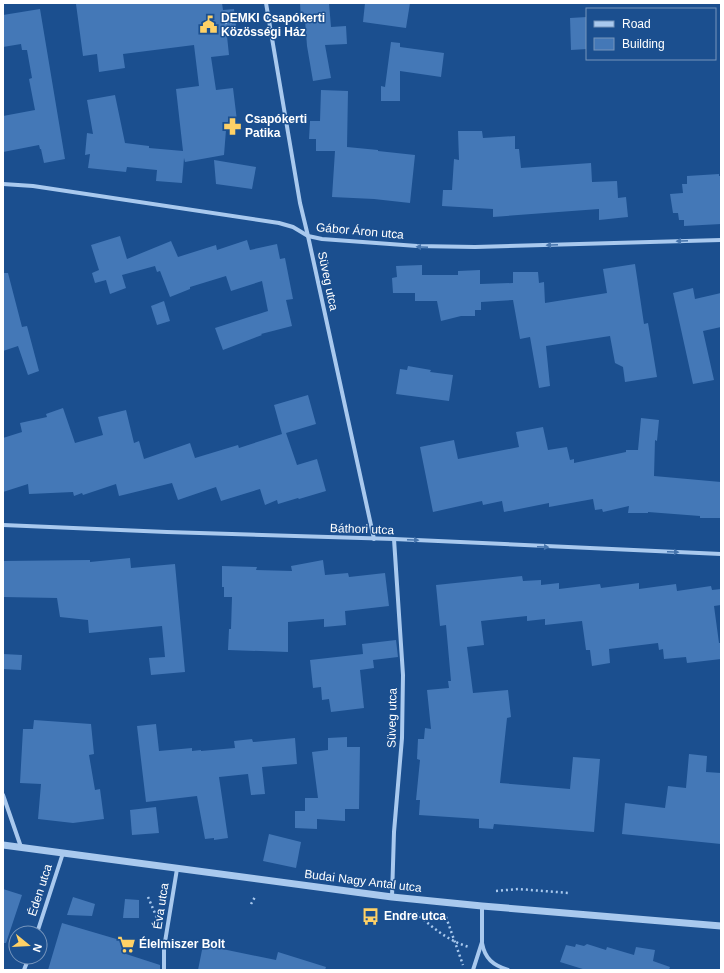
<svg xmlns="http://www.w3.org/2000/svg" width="724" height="973" font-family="Helvetica,sans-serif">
<rect width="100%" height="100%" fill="#1b4f8f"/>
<g fill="#4478b7">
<path d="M87,3H222L223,10L234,9L237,35L227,36L229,55L211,57L216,90L233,88L238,129L226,130L224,155L185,162L184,158L182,183L156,181L157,170L127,167L126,172L88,168L90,154L85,155L87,133L93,134L87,100L115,95L125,143L149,146V148L183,151L176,89L199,86L194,45L123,54L125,68L99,72L97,54L83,56L76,4Z"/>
<path d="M300,3H329L331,27L346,26L347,44L325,45L331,78L313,81L307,46L305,20H301Z"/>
<path d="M365,3H410L406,28L363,22Z"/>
<path d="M40,9L65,159L44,163L41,149H40L39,145L3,152V116L35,110L29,79L32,78L27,50H22L21,44L3,47V15Z"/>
<path d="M587,17V49L571,50L570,18Z"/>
<path d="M391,42L400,43V47L444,53L441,77L400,71V101H381V86L385,87Z"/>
<path d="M321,90L348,91L347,147L378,150V151L415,155L410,203L374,199L332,197L335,151H316V139H309L310,121H320Z"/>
<path d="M458,131H482L483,138L515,136V149H519L521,168L591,163L592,182L617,181L618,198L626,197L628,217L599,220V209L493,217V209L442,206L443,190H452L454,159L459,160Z"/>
<path d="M214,160L256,167L252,189L216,184Z"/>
<path d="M719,174V176H721V224L684,226V220H679L678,213H673L670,194L683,193L682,184H687V176Z"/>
<path d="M120,236L127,259L171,241L178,257L216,245L217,250L247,240L250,250L277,244L280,259L285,258L293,299L286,300L292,326L261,334L262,335L223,350L215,328L268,311L262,281L231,291L226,276L190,287V289L170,297L160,271L157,272L155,266L122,275L126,288L110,294L106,280L95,283L92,273L99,270L91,245Z"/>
<path d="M635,264L644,324L648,323L657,377L625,382L623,367L615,363L610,336L546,346L550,386L539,388L530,337L520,339L513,300L481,302V310H475V316H461L441,321L437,301H415V293H393L392,278L397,277L396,266L422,265V275H458V271L480,270V284L513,283V272H538L539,283L544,282L545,303L607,293L603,269Z"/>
<path d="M3,273H8L22,327L27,326L39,371L28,375L18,346L3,351Z"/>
<path d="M693,288L695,299L721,293V327L703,331L714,380L693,384L673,293Z"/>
<path d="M164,301L170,321L157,325L151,306Z"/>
<path d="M408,366L431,370L430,372L453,375L449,401L396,394L400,369L407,370Z"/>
<path d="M308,395L316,424L286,433L297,465L317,459L326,491L299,499L298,498L278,504L277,500L265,505L260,489L221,501L216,487L178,500L172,483L119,496L116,484L83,495L82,493L74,496L73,492L29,494L28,484L3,492V438L22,432L20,423L47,417L46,414L63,408L75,443L103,435L98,417L126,410L134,443L139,441L144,459L190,443L195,458L238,445L239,448L282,434L274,405Z"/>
<path d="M641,418L659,420L657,441L655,440L654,476L721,482V518H700V516L648,512V513H628L629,506L603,512L602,509L595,510L593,499L549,507V503L504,512L502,501L483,505L482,501L433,512L420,447L454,440L458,459L519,447L516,432L543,427L548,450L567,447L570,460L574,459V463L626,452V450H638Z"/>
<path d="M130,558L131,568L175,564L185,672L151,675L149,658L165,657L162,626L89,633L88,620L60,617L57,598L3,597V561L90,560V562Z"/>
<path d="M323,560L325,575L348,573L349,577L385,573L389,606L345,611L346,625L324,627V619L288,622V652L228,650L229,629H231L232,597H224V587H222V566L257,567L256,570L292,571L291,566Z"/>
<path d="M522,576L523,581L541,580V585L559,583V589L600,584L601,588L639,583V589L676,584L677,591L711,586L712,590L721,589V605L714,606L719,643H721V659L687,663L686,657L664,659L663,649L659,650L658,643L609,649L610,663L592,666L590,650H586L582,621L545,625V619L527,621V616L481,621L484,645L467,647L473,693L508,690L511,717L507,718L500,783L570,789L573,757L600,759L594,832L494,824L493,829L479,828V819L419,815L420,800H416L420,760L417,759L418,739H424L425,728L431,729L427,690L449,688L448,681H451L446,625L440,626L436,585Z"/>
<path d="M396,640L398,657L373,660L374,668L360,670L364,708L331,712L329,699L322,700L321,687L313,688L310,660L363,654L362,644Z"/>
<path d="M3,654L22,655L21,670L3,669Z"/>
<path d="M34,720L91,724L94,754L89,755L95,790L100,789L104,819L73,823L38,819L41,784L20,783L23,729H33Z"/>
<path d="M156,724L159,751L192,748V751L201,750V751L235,748L234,741L252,739L253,742L295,738L297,764L262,767L265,794L251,795L248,774L219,777L228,838L214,840V838L205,839L197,796L146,802L137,726Z"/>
<path d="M347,737V747H360L359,809H345V821L317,819V829L295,828V811H305V798H318L312,752L328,750V738Z"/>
<path d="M689,754L707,756L706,772L721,773V844L622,834L625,803L665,808L668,786L686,788Z"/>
<path d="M156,807L159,833L132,835L130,810Z"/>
<path d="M269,834L301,842L296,868L263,861Z"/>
<path d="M3,889L22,895L6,943H3Z"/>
<path d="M73,897L95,904L92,916L67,915Z"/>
<path d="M125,899L139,900V918H123Z"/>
<path d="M62,923L130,943L126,954L160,965V970H48Z"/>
<path d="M576,944L584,946L587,944L606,950L607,947L634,955L636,947L655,950L653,961L670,967L669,970H586L560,962L566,945L575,947Z"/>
<path d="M203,945L276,960L278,952L326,967L325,970H198Z"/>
</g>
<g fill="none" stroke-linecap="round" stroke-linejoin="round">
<g stroke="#a9c9ee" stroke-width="2.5" stroke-dasharray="2 3" stroke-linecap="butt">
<path d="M225,23L242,21"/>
<path d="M496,891L518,889L569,893"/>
<path d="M148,897L157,918"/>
<path d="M251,904L255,897"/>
<path d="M416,913C432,927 448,941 469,947"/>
<path d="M446,917L463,965"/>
</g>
<g stroke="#a9c9ee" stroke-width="4">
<path d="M266,3L300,203L308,236L374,539"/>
<path d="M3,184L33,186L279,223L293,227L308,236L322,239L417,246L475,247L721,240"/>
<path d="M3,525L167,532L394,539L721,554"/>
<path d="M3,795L21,847"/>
<path d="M392,897L394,832L402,738L403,675L394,539"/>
<path d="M37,933L63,853"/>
<path d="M482,943C485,959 493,965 508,970"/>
<path d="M24,970L29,957"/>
<path d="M164,970V948L177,869"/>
<path d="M473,970L482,942V906"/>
</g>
<path stroke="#a9c9ee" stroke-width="7" d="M3,845L392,897L482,906L721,926"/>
</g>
<defs><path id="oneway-solid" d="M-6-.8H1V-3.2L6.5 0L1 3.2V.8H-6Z"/></defs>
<g fill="#4674ac">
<use href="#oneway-solid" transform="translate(682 241) rotate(178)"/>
<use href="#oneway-solid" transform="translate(552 245) rotate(178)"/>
<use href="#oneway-solid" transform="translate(422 247) rotate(-178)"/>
<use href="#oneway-solid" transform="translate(413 540) rotate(3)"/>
<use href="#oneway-solid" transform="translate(543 547) rotate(3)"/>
<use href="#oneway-solid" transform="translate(673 552) rotate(2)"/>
</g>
<defs>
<symbol id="civic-bare" viewBox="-9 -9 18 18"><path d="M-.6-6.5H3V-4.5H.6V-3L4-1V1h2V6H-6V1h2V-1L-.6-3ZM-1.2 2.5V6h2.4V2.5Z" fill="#ffd166" stroke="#1b4f8f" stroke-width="2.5" paint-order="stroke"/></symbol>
<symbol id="pharmacy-bare" viewBox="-9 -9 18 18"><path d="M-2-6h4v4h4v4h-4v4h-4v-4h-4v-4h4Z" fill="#ffd166" stroke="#1b4f8f" stroke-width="2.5" paint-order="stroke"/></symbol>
<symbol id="bus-bare" viewBox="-9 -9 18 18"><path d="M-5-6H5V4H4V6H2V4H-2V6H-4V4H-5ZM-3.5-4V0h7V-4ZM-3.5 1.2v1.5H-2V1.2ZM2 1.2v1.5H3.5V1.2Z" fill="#ffd166" stroke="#1b4f8f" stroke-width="2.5" paint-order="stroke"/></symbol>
<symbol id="supermarket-bare" viewBox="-9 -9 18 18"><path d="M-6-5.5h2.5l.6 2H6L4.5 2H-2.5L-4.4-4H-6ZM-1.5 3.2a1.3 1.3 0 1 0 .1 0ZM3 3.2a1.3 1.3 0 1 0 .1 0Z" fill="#ffd166" stroke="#1b4f8f" stroke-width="2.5" paint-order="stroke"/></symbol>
</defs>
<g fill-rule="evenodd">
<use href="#civic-bare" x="196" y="12" width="25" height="25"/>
<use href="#pharmacy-bare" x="220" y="114" width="25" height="25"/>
<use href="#bus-bare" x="358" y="904" width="25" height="25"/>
<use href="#supermarket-bare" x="114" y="932" width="25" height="25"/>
</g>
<g text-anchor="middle" stroke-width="3" stroke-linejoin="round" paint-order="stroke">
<g font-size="12" font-weight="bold" fill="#fff" stroke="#1b4f8f" text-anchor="start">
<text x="221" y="22">DEMKI Csapókerti<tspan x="221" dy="14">Közösségi Ház</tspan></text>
<text x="245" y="123">Csapókerti<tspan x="245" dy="14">Patika</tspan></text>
<text x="384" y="920">Endre utca</text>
<text x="139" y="948">Élelmiszer Bolt</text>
</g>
<g font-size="12" fill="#fff" stroke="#1b4f8f">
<text transform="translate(360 231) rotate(5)" y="4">Gábor Áron utca</text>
<text transform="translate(328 281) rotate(78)" y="4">Süveg utca</text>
<text transform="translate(362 529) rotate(2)" y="4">Báthori utca</text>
<text transform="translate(392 718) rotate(-89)" y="4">Süveg utca</text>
<text transform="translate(363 881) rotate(7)" y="4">Budai Nagy Antal utca</text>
<text transform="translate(40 890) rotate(-72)" y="4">Éden utca</text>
<text transform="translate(161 906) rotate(-81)" y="4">Éva utca</text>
</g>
</g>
<rect width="724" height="973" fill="none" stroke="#ffffff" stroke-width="8"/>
<rect x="586" y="8" width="130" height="52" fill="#1b4f8f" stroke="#7695bc"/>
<rect x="594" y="21" width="20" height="6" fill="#a9c9ee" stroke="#7695bc"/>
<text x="622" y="28" font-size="12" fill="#ffffff">Road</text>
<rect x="594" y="38" width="20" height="12" fill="#4478b7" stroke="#7695bc"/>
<text x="622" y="48" font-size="12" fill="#ffffff">Building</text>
<g transform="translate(28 945) rotate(108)"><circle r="19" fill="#1b4f8f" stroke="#7695bc"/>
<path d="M0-3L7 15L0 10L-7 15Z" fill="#ffd166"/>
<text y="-6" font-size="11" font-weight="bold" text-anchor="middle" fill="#ffffff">N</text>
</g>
</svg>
